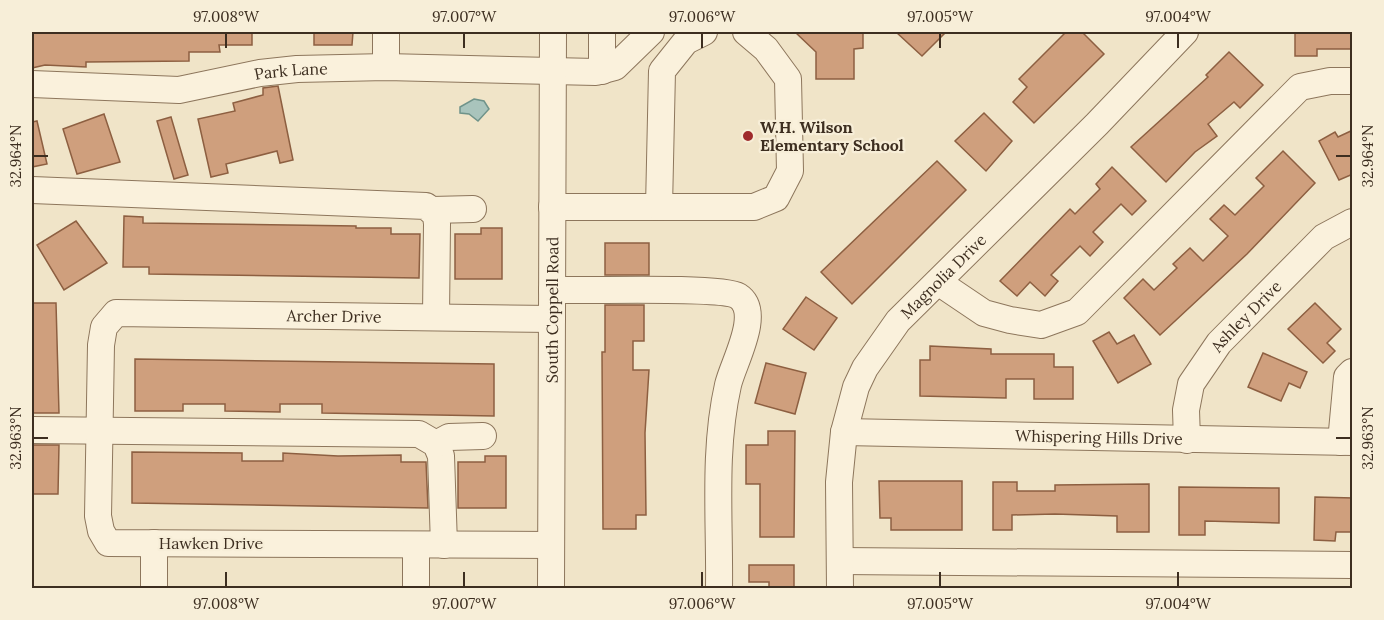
<svg xmlns="http://www.w3.org/2000/svg" width="1384" height="620" font-family="Lora,serif">
<rect width="100%" height="100%" fill="#f0e4c8"/>
<path fill="#a9c4bc" stroke="#6f938a" stroke-width="1.5" d="M474,99L484,101L489,109L478,121L469,114L460,113V107Z"/>
<g fill="#cf9f7d" stroke="#8d5f41" stroke-width="1.5">
<path d="M32,32H252V45H219L220,52H189V61L86,62V67L45,65L32,68Z"/>
<path d="M314,32H353L352,45H314Z"/>
<path d="M795,32H863V48L854,49V79H816V52Z"/>
<path d="M896,32H946L922,56Z"/>
<path d="M1066,32H1082L1104,54L1034,123L1013,102L1027,87L1019,79Z"/>
<path d="M1295,32H1353V49H1317V56H1295Z"/>
<path d="M1229,52L1263,85L1240,108L1234,102L1208,124L1217,136L1195,152L1166,182L1131,147L1208,77L1206,75Z"/>
<path d="M278,86L293,160L280,163L277,151L226,164L228,173L211,177L198,119L235,111L233,103L263,95V88Z"/>
<path d="M984,113L1012,141L986,171L955,141Z"/>
<path d="M104,114L120,162L77,174L63,129Z"/>
<path d="M171,117L188,175L174,179L157,121Z"/>
<path d="M37,121L47,164L32,167V122Z"/>
<path d="M1353,130V174L1339,180L1319,141L1335,132L1338,137Z"/>
<path d="M1283,151L1315,183L1247,254L1160,335L1124,298L1143,279L1154,290L1177,268L1173,264L1190,248L1203,261L1228,236L1210,219L1224,205L1235,215L1264,186L1256,178Z"/>
<path d="M937,161L966,190L852,304L821,272Z"/>
<path d="M1112,167L1146,201L1132,215L1121,204L1093,232L1103,242L1090,256L1080,246L1051,275L1058,281L1045,296L1030,282L1017,296L1000,281L1070,209L1075,214L1100,189L1096,184Z"/>
<path d="M124,216L143,217V223L356,226V228H391V234H420L419,278L149,274V267H123Z"/>
<path d="M76,221L107,263L64,290L37,245Z"/>
<path d="M481,228H502V279H455V234H481Z"/>
<rect x="605" y="243" width="44" height="32"/>
<path d="M806,297L837,318L814,350L783,329Z"/>
<path d="M32,303H56L59,413H32Z"/>
<path d="M1315,303L1341,329L1327,343L1335,351L1323,363L1288,329Z"/>
<path d="M605,305H644V341H633V370H649L645,433L646,515H636V529H603L602,352H605Z"/>
<path d="M1109,332L1117,344L1134,335L1151,364L1118,383L1093,341Z"/>
<path d="M930,346L991,349V354H1054V367H1073V399H1034V379H1006V398L920,396V360H930Z"/>
<path d="M1263,353L1307,372L1300,388L1289,383L1281,401L1248,387Z"/>
<path d="M135,359L494,364V416L322,413V404H280V412L225,411V404H183V411H135Z"/>
<path d="M766,363L806,373L795,414L755,403Z"/>
<path d="M768,431H795L794,537H760V484H746V445H768Z"/>
<path d="M32,445H59L58,494H32Z"/>
<path d="M132,452L242,453V461H283V453L338,456L401,455V462H426L428,508L132,503Z"/>
<path d="M485,456H506V508H458V462H485Z"/>
<path d="M879,481H962V530H891V518H880Z"/>
<path d="M993,482H1017V491H1055V485L1149,484V532H1117V516L1055,514L1012,515V530H993Z"/>
<path d="M1179,487L1279,488V523L1205,521V535H1179Z"/>
<path d="M1315,497L1353,498L1352,532H1336L1335,541L1314,540Z"/>
<path d="M749,565H794V588H769V582H749Z"/>
</g>
<g fill="none" stroke-linecap="round" stroke-linejoin="round">
<defs>
<g id="minor">
<path d="M386,67V32"/>
<path d="M602,71V32"/>
<path id="s1" d="M32,84L179,90L260,73L297,69L386,67L596,72L615,67L651,32"/>
<path d="M32,190L426,206L436,215L437,224L436,317"/>
<path d="M552,207H754L776,198L790,171L788,79L766,49L746,32"/>
<path d="M659,207L662,71L686,41L704,32"/>
<path d="M432,210L473,209"/>
<path d="M938,282L984,313L1010,320L1041,325L1077,312L1300,87L1330,81H1352"/>
<path d="M552,290C582,291 721,286 738,296C763,312 733,363 728,385C713,451 720,521 719,588"/>
<path d="M32,430L419,434L436,444L441,456L444,545"/>
<path id="s2" d="M844,432L1352,442"/>
<path id="s3" d="M1187,440L1186,410L1191,384L1219,343L1324,237L1352,222"/>
<path d="M1341,442L1347,377L1352,372"/>
<path d="M436,444L449,437L483,436"/>
<path d="M154,543V588"/>
<path id="s4" d="M551,545L108,543L101,531L98,516L101,345L104,327L116,313L552,319"/>
<path d="M841,561L1352,565"/>
<path d="M416,588V545"/>
<path id="s5" d="M551,588L553,32"/>
<path id="s6" d="M840,588L839,482L844,432L856,387L865,368L898,321L1097,124L1185,32"/>
</g>
</defs>
<use href="#minor" stroke="#8d765c" stroke-width="28"/>
<use href="#minor" stroke="#faf1dc" stroke-width="26"/>
</g>
<path fill="none" stroke="#3d2e20" stroke-width="2" d="M226,33V48M464,33V48M702,33V48M940,33V48M1178,33V48M33,156H48M1336,156H1351M33,438H48M1336,438H1351M226,572V587M464,572V587M702,572V587M940,572V587M1178,572V587"/>
<circle fill="#9e2a2b" stroke="#f7eed8" stroke-width="2" cx="748" cy="136" r="6"/>
<g text-anchor="middle" stroke-width="4.5" stroke-linejoin="round" paint-order="stroke">
<g font-size="16" fill="#3d2e20" stroke="#f7eed8">
<text dy="6" stroke="none"><textPath href="#s1" startOffset="261">Park Lane</textPath></text>
<text dy="6" stroke="none"><textPath href="#s6" startOffset="345">Magnolia Drive</textPath></text>
<text dy="6" stroke="none"><textPath href="#s5" startOffset="278">South Coppell Road</textPath></text>
<text dy="6" stroke="none"><textPath href="#s4" startOffset="898">Archer Drive</textPath></text>
<text dy="6" stroke="none"><textPath href="#s3" startOffset="144">Ashley Drive</textPath></text>
<text dy="6" stroke="none"><textPath href="#s2" startOffset="255">Whispering Hills Drive</textPath></text>
<text x="211" y="549">Hawken Drive</text>
</g>
<g font-size="16" font-weight="bold" fill="#3d2e20" stroke="#f7eed8" text-anchor="start">
<text x="760" y="133">W.H. Wilson<tspan x="760" dy="18">Elementary School</tspan></text>
</g>
</g>
<rect width="1384" height="620" fill="none" stroke="#f7eed8" stroke-width="66"/>
<rect x="33" y="33" width="1318" height="554" fill="none" stroke="#3d2e20" stroke-width="2"/>
<g font-size="15" text-anchor="middle" fill="#3d2e20">
<text x="226" y="22">97.008°W</text>
<text x="464" y="22">97.007°W</text>
<text x="702" y="22">97.006°W</text>
<text x="940" y="22">97.005°W</text>
<text x="1178" y="22">97.004°W</text>
<text transform="translate(16 156) rotate(-90)" y="5">32.964°N</text>
<text transform="translate(1368 156) rotate(-90)" y="5">32.964°N</text>
<text transform="translate(16 438) rotate(-90)" y="5">32.963°N</text>
<text transform="translate(1368 438) rotate(-90)" y="5">32.963°N</text>
<text x="226" y="609">97.008°W</text>
<text x="464" y="609">97.007°W</text>
<text x="702" y="609">97.006°W</text>
<text x="940" y="609">97.005°W</text>
<text x="1178" y="609">97.004°W</text>
</g>
</svg>
